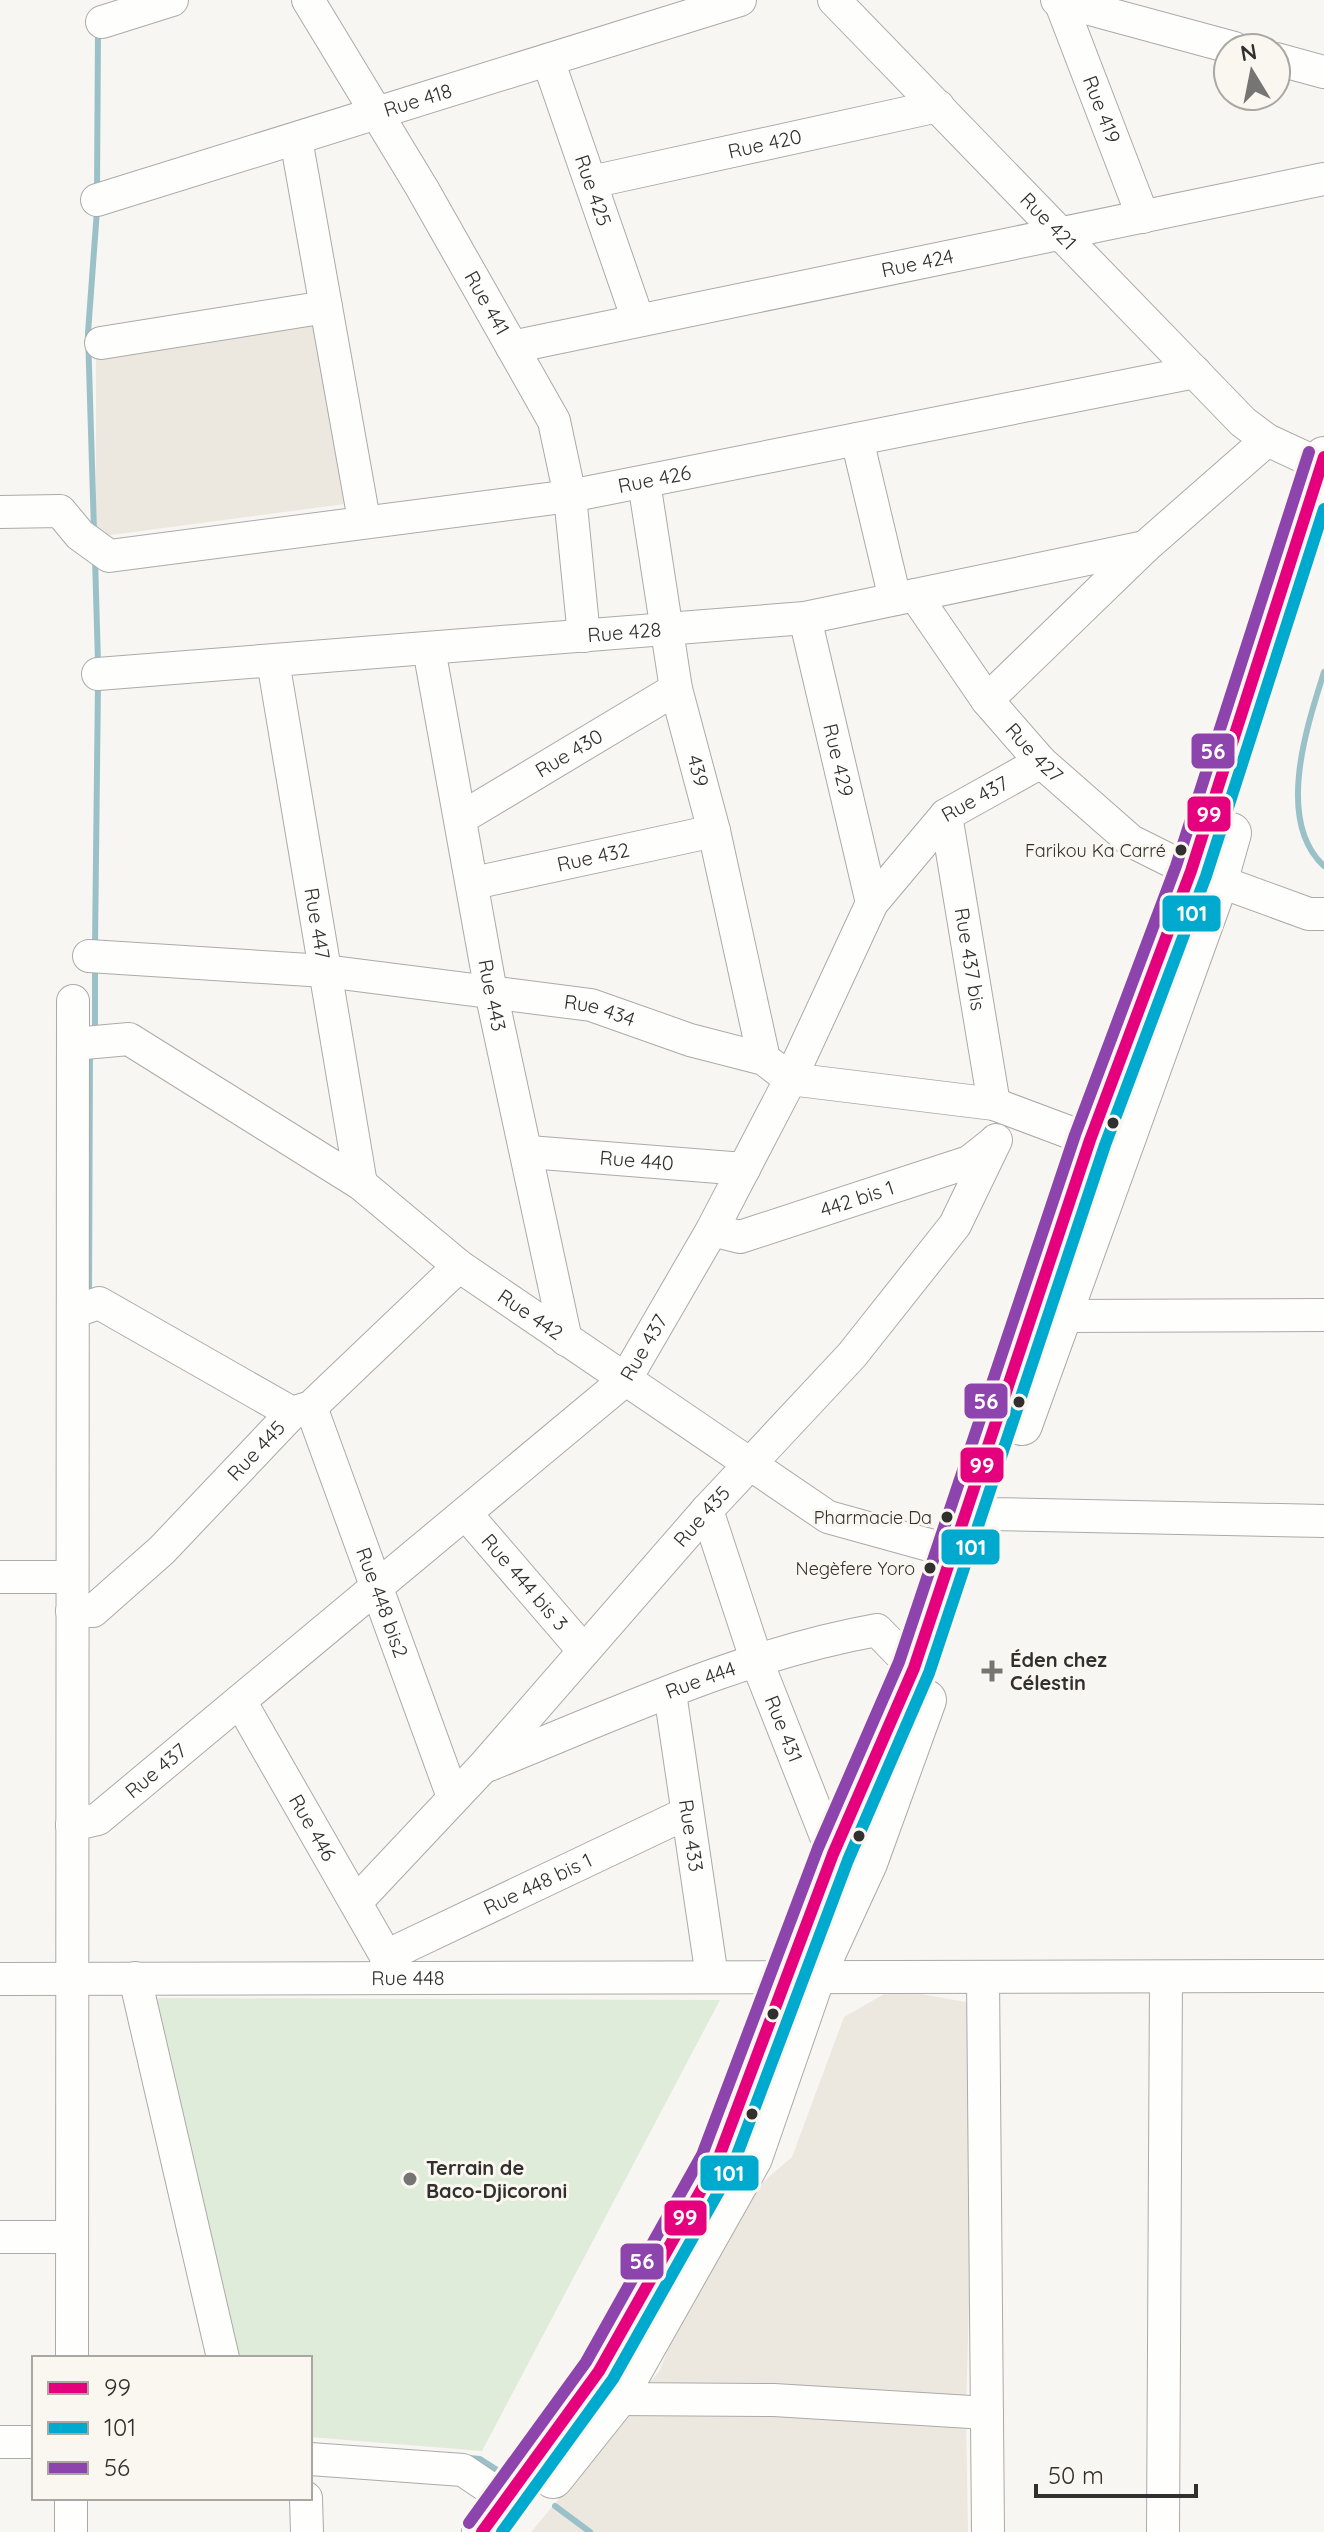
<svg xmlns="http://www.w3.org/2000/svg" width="1324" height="2532" font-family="Quicksand,sans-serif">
<rect width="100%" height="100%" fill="#f8f6f3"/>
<g fill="#ece8e0">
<path d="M318,316L345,504L96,537V352Z"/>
<path d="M893,1989L977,2004L966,2413L968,2532H531L562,2495L609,2425L659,2372L675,2332L757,2187L792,2157L844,2017Z"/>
</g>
<path fill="#dfecd9" d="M147,1998L720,2000L482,2451L310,2437V2358H239Z"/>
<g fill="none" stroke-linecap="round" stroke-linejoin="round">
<g stroke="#9ac1c8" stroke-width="6">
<path d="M97,191L98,30"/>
<path d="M94,531L88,333L97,210"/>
<path d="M95,558L98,663"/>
<path d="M1324,672C1307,726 1275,821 1324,866"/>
<path d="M95,947L98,682"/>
<path d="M95,1030V966"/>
<path d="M89,1294L90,1054"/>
<path d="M469,2458L480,2459L505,2475"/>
<path d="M555,2506L590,2532"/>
</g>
<defs>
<g id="minor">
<path id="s1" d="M308,0L422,188L554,421L570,496L584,636"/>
<path id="s2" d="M834,0L1243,422L1267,440L1321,465"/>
<path d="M1057,0L1234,48"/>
<path id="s3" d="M1060,1L1143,217"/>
<path d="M102,22L172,0"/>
<path d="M1276,59L1324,72"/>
<path id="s4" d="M548,60L638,320"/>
<path d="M296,139L364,520"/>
<path id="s5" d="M591,182L938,106"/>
<path id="s6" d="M97,200L740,0"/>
<path d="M101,343L326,307"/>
<path id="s7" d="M512,347L1324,179"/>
<path d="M857,439L895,599"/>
<path id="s8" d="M644,482L676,689L714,831L764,1059"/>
<path id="s9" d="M0,512L60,511L80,535L109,556L570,496L1195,372"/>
<path id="s10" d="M915,595L987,700L1041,762L1131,841L1191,871L1309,914H1324"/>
<path id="s11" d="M805,618L872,903"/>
<path id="s12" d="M429,649L491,992L566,1340"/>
<path id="s13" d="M273,661L361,1184"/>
<path id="s14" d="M98,674L805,618L1145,547"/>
<path d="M987,700L1145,547L1267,440"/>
<path id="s15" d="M946,815L994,1104"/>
<path id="s16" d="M461,818L676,689"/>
<path id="s17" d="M474,883L714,831"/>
<path id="s18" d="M89,956L325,971L591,1005L690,1040L764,1059L790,1079L994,1104L1090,1140"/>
<path id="s19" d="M73,1044L129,1039L361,1184L459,1266L828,1517L951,1551"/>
<path id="s20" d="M529,1152L744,1169"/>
<path id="s21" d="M712,1230L740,1237L969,1162L993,1143"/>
<path d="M73,1312L99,1303L292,1413"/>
<path d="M1061,1316L1324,1315"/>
<path id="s22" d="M311,1407L453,1797"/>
<path d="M966,1507L989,1514L1324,1521"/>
<path id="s23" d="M707,1510L756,1659L833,1854"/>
<path id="s24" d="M466,1514L584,1651"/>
<path d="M0,1577H72"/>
<path id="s25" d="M72,1611H93L162,1550L292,1413L311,1407L459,1266"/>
<path id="s26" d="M670,1693L712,1977"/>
<path id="s27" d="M240,1701L386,1956L387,1975"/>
<path id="s28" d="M489,1765C616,1714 742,1654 877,1630L914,1668"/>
<path id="s29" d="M72,1825L98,1819L625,1380L712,1230L788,1084L872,903L946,815L1041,762"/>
<path id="s30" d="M356,1902L483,1767L707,1510L852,1355L955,1225L996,1140"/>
<path id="s31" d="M386,1956L687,1813"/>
<path d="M135,1978L223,2358"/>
<path d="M983,1978L988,2532"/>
<path id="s32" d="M0,1979L1324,1976"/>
<path d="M0,2237H72"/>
<path d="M72,2358L73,1001"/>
<path d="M616,2399L774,2400L987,2413"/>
<path d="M0,2442H34"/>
<path d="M310,2459L463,2470L506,2499"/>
<path d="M306,2498L307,2532"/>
<path d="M71,2532V2498"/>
<path d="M1163,2532L1166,1977"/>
</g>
<g id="major">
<path d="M1022,1425L1214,893L1231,833"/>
<path d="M553,2478L616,2399L752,2158L815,1976L867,1863L926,1700"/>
<path d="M482,2532L599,2371L717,2162L833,1854L914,1668L1090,1140L1191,871L1324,457"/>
</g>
</defs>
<use href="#minor" stroke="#abaaa8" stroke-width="34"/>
<use href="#major" stroke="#abaaa8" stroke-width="42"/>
<use href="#minor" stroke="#fefefd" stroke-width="32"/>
<use href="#major" stroke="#fefefd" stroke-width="40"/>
<defs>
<path id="bus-1" d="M482,2532L599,2371L717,2162L833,1854L914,1668L1090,1140L1191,871L1324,457"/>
<path id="bus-2" d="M502,2532L613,2379L732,2168L848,1860L929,1673L1105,1145L1206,876L1324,509"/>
<path id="bus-3" d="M469,2523L586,2362L702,2155L818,1848L899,1662L1075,1135L1176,866L1309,452"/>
</defs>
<use href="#bus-1" stroke="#faf7f1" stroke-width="18"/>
<use href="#bus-2" stroke="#faf7f1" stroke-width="18"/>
<use href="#bus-3" stroke="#faf7f1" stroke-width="18"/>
<use href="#bus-1" stroke="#e5007d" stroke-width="12"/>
<use href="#bus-2" stroke="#00a9ce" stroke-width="12"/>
<use href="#bus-3" stroke="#8e44ad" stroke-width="12"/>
</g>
<g fill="#31302e" stroke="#faf7f1" stroke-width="3">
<circle cx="1181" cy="850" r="7"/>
<circle cx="1113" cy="1123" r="7"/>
<circle cx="1019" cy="1402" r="7"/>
<circle cx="947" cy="1517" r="7"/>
<circle cx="930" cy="1568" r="7"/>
<circle cx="859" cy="1836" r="7"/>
<circle cx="773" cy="2014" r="7"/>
<circle cx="752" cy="2114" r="7"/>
</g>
<g fill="#777573" stroke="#faf7f1" stroke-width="3">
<path d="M988 1659h8v8h8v8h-8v8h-8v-8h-8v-8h8z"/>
<circle cx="410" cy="2179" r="8"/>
</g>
<g text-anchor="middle" stroke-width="6" stroke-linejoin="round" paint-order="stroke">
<g font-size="18" fill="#31302e" stroke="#faf7f1" text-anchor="end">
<text x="1166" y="857">Farikou Ka Carré</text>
<text x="932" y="1524">Pharmacie Da</text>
<text x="915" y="1575">Negèfere Yoro</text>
</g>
<g font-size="20" fill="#31302e" stroke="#faf7f1">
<text dy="7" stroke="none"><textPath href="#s6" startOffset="336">Rue 418</textPath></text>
<text dy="7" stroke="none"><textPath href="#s3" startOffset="116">Rue 419</textPath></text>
<text dy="7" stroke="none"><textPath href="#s5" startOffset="178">Rue 420</textPath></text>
<text dy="7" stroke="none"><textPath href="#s4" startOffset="138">Rue 425</textPath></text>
<text dy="7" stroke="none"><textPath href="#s2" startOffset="308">Rue 421</textPath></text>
<text dy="7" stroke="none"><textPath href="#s7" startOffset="414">Rue 424</textPath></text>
<text dy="7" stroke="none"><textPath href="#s1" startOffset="352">Rue 441</textPath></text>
<text dy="7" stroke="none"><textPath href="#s9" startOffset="678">Rue 426</textPath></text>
<text dy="7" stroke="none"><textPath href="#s14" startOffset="528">Rue 428</textPath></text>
<text dy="7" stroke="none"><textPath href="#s10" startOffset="198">Rue 427</textPath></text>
<text dy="7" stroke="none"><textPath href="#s16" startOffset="126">Rue 430</textPath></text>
<text dy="7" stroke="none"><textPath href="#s11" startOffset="146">Rue 429</textPath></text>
<text dy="7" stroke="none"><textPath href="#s8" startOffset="294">439</textPath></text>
<text dy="7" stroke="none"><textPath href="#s29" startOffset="1398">Rue 437</textPath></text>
<text dy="7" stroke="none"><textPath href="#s17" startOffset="122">Rue 432</textPath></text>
<text dy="7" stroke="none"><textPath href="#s13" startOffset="266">Rue 447</textPath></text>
<text dy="7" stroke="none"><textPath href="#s15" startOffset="146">Rue 437 bis</textPath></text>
<text dy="7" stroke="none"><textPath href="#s12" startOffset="352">Rue 443</textPath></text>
<text dy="7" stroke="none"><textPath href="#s18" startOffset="514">Rue 434</textPath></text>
<text dy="7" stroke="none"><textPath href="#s20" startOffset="108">Rue 440</textPath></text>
<text dy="7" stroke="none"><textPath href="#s21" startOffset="152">442 bis 1</textPath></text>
<text dy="7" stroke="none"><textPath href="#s19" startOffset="544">Rue 442</textPath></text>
<text dy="7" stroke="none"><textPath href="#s29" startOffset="750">Rue 437</textPath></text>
<text dy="7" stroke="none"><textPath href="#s25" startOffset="250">Rue 445</textPath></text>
<text dy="7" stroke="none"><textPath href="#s30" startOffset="518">Rue 435</textPath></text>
<text dy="7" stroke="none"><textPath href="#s24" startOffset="90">Rue 444 bis 3</textPath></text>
<text dy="7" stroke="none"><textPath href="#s22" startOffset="208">Rue 448 bis2</textPath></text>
<text dy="7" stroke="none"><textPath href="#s28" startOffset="228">Rue 444</textPath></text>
<text dy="7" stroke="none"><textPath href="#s23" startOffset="232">Rue 431</textPath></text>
<text dy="7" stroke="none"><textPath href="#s29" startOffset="102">Rue 437</textPath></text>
<text dy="7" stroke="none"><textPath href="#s27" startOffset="146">Rue 446</textPath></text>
<text dy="7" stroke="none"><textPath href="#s26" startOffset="144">Rue 433</textPath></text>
<text dy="7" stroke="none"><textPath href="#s31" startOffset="168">Rue 448 bis 1</textPath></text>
<text dy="7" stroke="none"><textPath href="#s32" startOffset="408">Rue 448</textPath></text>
</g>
<g font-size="20" font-weight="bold" fill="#31302e" stroke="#faf7f1" text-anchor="start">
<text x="1010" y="1667">Éden chez<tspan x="1010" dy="23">Célestin</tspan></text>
<text x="426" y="2175">Terrain de<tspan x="426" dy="23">Baco-Djicoroni</tspan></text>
</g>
</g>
<g stroke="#faf7f1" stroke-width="3">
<rect x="1190" y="732" width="46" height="38" rx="8" fill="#8e44ad"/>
<rect x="1186" y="795" width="46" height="38" rx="8" fill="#e5007d"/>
<rect x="1161" y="894" width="61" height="39" rx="8" fill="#00a9ce"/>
<rect x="963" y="1382" width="46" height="38" rx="8" fill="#8e44ad"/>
<rect x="959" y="1446" width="46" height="38" rx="8" fill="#e5007d"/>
<rect x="940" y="1528" width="61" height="38" rx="8" fill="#00a9ce"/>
<rect x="699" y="2154" width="61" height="38" rx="8" fill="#00a9ce"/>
<rect x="663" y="2199" width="45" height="38" rx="8" fill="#e5007d"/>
<rect x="619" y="2242" width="46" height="39" rx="8" fill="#8e44ad"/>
</g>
<g font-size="22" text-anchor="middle" font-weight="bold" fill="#fff">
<text x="1213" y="759">56</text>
<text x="1209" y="822">99</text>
<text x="1192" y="921">101</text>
<text x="986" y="1409">56</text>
<text x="982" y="1473">99</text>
<text x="971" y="1555">101</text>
<text x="729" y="2181">101</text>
<text x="685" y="2225">99</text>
<text x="642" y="2269">56</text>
</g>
<rect x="32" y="2356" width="280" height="144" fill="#faf7f1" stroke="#aaa7a3" stroke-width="2"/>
<rect x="48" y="2382" width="40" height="12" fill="#e5007d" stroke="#aaa7a3" stroke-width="2"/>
<text x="104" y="2396" font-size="24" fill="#31302e">99</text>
<rect x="48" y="2422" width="40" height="12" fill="#00a9ce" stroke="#aaa7a3" stroke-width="2"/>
<text x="104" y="2436" font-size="24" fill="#31302e">101</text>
<rect x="48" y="2462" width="40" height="12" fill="#8e44ad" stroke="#aaa7a3" stroke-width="2"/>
<text x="104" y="2476" font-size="24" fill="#31302e">56</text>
<g transform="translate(1252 72) rotate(350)"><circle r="38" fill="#faf7f1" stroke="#aaa7a3" stroke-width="2"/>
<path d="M0-6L14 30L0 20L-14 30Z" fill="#777573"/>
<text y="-12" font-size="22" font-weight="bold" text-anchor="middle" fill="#31302e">N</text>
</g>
<path d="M1036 2484v12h160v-12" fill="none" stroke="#31302e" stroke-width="4"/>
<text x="1048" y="2484" font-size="24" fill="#31302e" stroke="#faf7f1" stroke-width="6" paint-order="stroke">50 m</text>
</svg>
